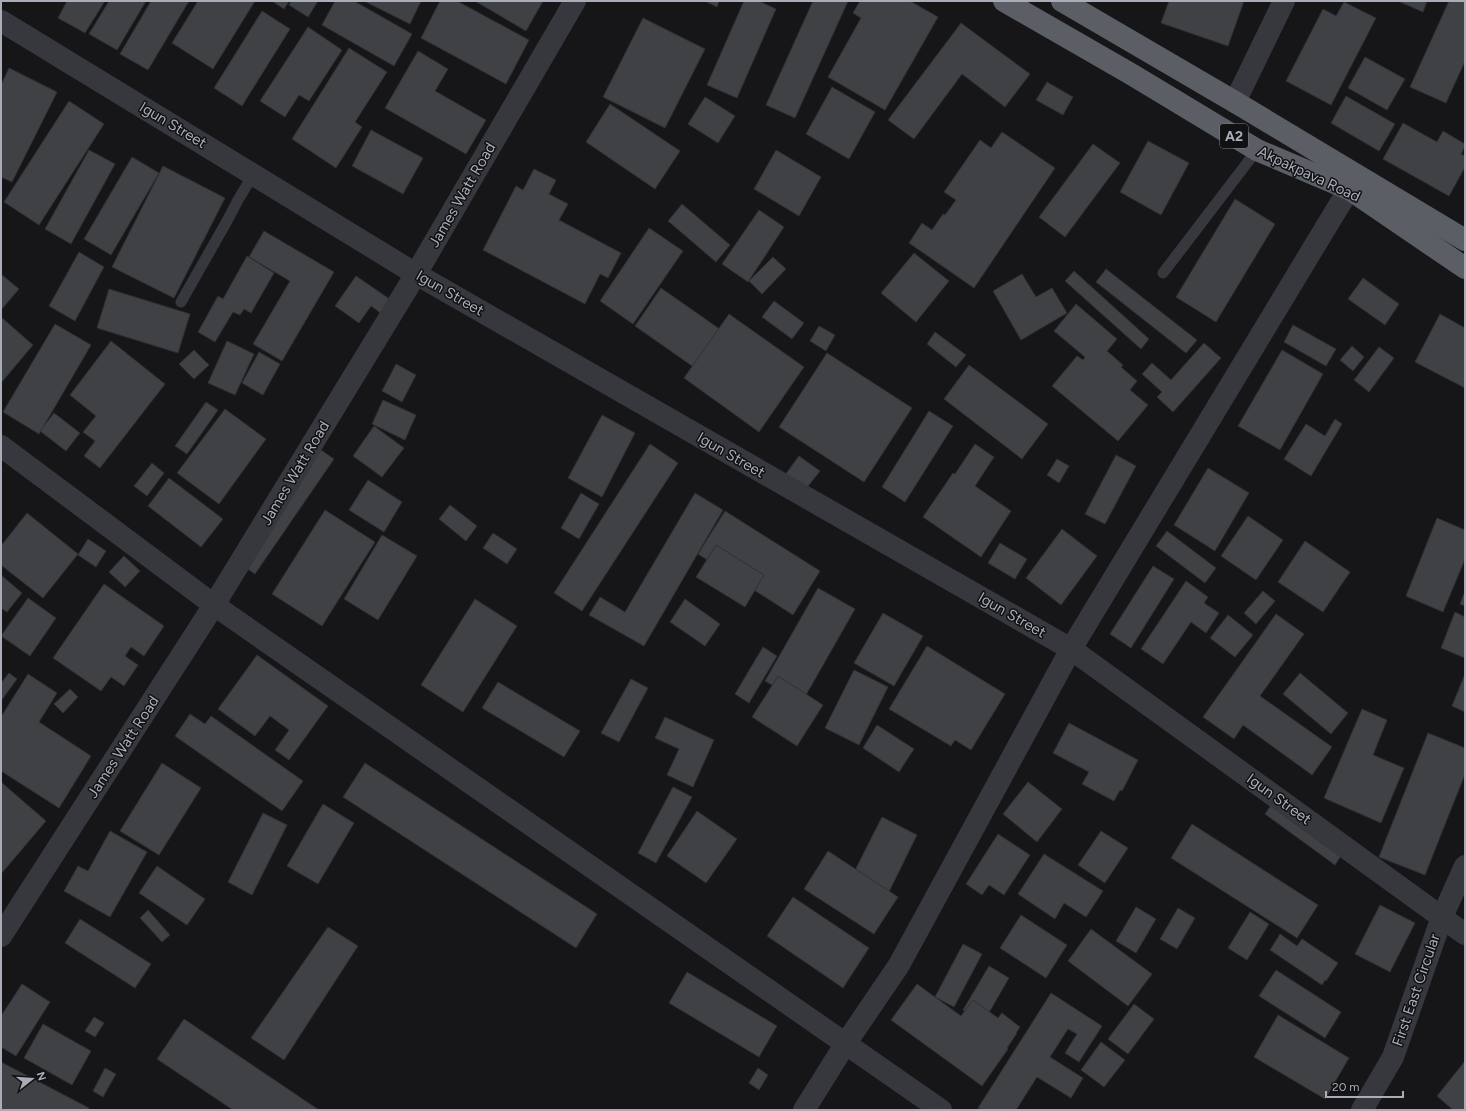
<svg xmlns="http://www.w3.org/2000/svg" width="1466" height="1111" font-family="Figtree,sans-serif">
<rect width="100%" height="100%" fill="#161618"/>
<g fill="#404145" stroke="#303034">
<path d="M67,1H105L85,33L58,18Z"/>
<path d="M109,1H146L117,50L89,34Z"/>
<path d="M151,1H189L148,70L120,54Z"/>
<path d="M198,1H255L213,69L172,43Z"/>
<path d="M272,1H289L284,9Z"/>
<path d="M291,1H318L308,17L289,5Z"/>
<path d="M335,1H354L412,34L394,66L322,25Z"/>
<path d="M364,1H421L410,24Z"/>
<path d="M440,1H457L529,40L506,84L421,38Z"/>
<path d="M475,1H543L526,31Z"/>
<path d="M705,1H719L717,7Z"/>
<path d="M744,1H759L776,9L737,98L707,85Z"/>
<path d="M813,1H848L795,118L766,105Z"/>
<path d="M860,1H910L938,17L885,110L828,77L861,18L853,13Z"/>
<path d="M1169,1H1244L1228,46L1161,23Z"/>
<path d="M1398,1H1427L1423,12Z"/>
<path d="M1449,1H1465V61L1446,103L1410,87Z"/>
<path d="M1344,2L1376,18L1331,105L1286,81L1323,9L1336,16Z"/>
<path d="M262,11L290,29L242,106L214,88Z"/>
<path d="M643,18L705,49L665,128L603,97Z"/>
<path d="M961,23L1030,74L1005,107L962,74L914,139L888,120Z"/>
<path d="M308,27L342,50L309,101L299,95L285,117L260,101Z"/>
<path d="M349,48L387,72L355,122L362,127L336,168L292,139Z"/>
<path d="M418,51L448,69L435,91L486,120L466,154L385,108Z"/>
<path d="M1365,57L1405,79L1387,110L1348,88Z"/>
<path d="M9,68L57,92L12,182L1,177V85Z"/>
<path d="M1047,82L1073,97L1063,115L1036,100Z"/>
<path d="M832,87L875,112L849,159L806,134Z"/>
<path d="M1346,96L1395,124L1379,151L1331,123Z"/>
<path d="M705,97L735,116L718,143L688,124Z"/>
<path d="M69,101L104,124L39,225L4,202Z"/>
<path d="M610,104L680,151L655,189L586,142Z"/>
<path d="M1403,123L1437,142L1443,131L1465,144V146L1461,154L1465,156V167L1449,196L1383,159Z"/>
<path d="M371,130L423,158L403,194L352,166Z"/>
<path d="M1002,132L1055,168L974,288L909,243L922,223L932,230L943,214L945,215L956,200L944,192L980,140L991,148Z"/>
<path d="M1148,141L1189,163L1161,215L1120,192Z"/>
<path d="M1093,144L1120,163L1065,237L1039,217Z"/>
<path d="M89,150L115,164L71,244L45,229Z"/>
<path d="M776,150L821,177L799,216L754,189Z"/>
<path d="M132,157L159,173L111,255L84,239Z"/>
<path d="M163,166L225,198L174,298L112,267Z"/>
<path d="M534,169L556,180L549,194L568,204L559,220L621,253L608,278L600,274L585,304L483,250L516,186L523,190Z"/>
<path d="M1235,199L1275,224L1216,322L1176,297Z"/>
<path d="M682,204L730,245L716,262L668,221Z"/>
<path d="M759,210L784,227L748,282L722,264Z"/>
<path d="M649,228L683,251L633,324L600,301Z"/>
<path d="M264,231L334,272L282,361L253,344L290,281L249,257Z"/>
<path d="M79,252L104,267L75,321L49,306Z"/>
<path d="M914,253L949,281L916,322L881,293Z"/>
<path d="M247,256L274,273L251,313L244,309L240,315L233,312L215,342L198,332L218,296L223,299Z"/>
<path d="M773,257L786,269L762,294L749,281Z"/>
<path d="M1106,269L1197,340L1186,353L1096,282Z"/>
<path d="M1074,271L1149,339L1141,349L1065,281Z"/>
<path d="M1,274L19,289L1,310Z"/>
<path d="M1022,274L1036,297L1052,288L1067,313L1021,340L993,291Z"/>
<path d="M356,276L391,300L382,314L371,306L359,323L335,306Z"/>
<path d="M1363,278L1399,304L1385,325L1348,299Z"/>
<path d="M661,288L721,330L695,368L635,326Z"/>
<path d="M109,289L190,314L178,353L97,328Z"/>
<path d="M774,301L804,323L792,339L762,317Z"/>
<path d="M1076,304L1117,339L1107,351L1123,365L1121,367L1137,381L1130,390L1148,405L1118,441L1052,386L1077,356L1083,360L1085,357L1054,331Z"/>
<path d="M729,314L804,367L759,432L684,378Z"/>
<path d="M1440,314L1465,328V388L1415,362Z"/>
<path d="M1,317L33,345L1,383Z"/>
<path d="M55,324L91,345L39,434L3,412Z"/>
<path d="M1293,325L1336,349L1326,366L1284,342Z"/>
<path d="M819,326L835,335L826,351L810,341Z"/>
<path d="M935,332L966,355L956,367L927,344Z"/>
<path d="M111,341L165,384L100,468L84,456L95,441L83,432L96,416L70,395Z"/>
<path d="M227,341L254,354L235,395L208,383Z"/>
<path d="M1204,343L1221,358L1173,412L1157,397L1162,392L1142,374L1152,363L1171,380Z"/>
<path d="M1352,346L1364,357L1353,371L1340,360Z"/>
<path d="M1379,347L1394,358L1369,392L1354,380Z"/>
<path d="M194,350L209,365L194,379L179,364Z"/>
<path d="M1282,350L1323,374L1280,450L1238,426Z"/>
<path d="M259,352L280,364L263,395L242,383Z"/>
<path d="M827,353L912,408L864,482L779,427Z"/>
<path d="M396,364L416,375L402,402L382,391Z"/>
<path d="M969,365L1048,424L1022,459L944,399Z"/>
<path d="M383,400L416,415L405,440L372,424Z"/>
<path d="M206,402L218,410L187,454L175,446Z"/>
<path d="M225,409L266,439L219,504L177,473Z"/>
<path d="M929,411L953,426L905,502L882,487Z"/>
<path d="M54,413L80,433L66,451L40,431Z"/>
<path d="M602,415L635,433L602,497L568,478Z"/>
<path d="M1335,419L1342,424L1311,476L1284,459L1306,424L1325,436Z"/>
<path d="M374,426L404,448L382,477L353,456Z"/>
<path d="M650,444L678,463L582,611L554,593Z"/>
<path d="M975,444L994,457L975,486L1011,511L981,557L923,517L953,473L955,474Z"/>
<path d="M321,450L334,459L255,574L242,565Z"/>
<path d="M1116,455L1136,466L1105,524L1085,514Z"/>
<path d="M799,456L820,471L805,490L785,475Z"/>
<path d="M1057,459L1069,466L1059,483L1047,475Z"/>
<path d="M152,463L164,473L147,496L134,486Z"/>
<path d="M1208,468L1249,493L1215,551L1174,525Z"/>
<path d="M169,478L223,519L201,547L148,506Z"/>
<path d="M368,480L402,502L384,532L349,510Z"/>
<path d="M581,493L599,504L579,539L561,528Z"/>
<path d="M695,493L723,510L644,646L589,615L600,597L625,612Z"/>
<path d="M450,505L477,526L466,541L439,519Z"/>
<path d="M325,510L375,542L322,626L272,594Z"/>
<path d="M725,511L820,571L793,615L698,554Z"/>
<path d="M27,513L78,554L43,598L1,565V546Z"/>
<path d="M1248,516L1283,540L1256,580L1221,556Z"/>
<path d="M1437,518L1465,530V559L1443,612L1406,596Z"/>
<path d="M1062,529L1097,556L1061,605L1026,578Z"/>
<path d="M1167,531L1216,568L1205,583L1156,546Z"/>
<path d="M493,533L517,549L507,564L483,548Z"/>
<path d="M382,535L417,556L378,620L344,599Z"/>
<path d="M88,539L106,551L96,567L78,555Z"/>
<path d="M1305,541L1350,572L1323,612L1278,582Z"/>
<path d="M1000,543L1027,559L1015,579L988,563Z"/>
<path d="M716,545L764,575L745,607L696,577Z"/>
<path d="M124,556L140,571L125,587L109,572Z"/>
<path d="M1153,566L1174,579L1131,648L1110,634Z"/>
<path d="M1,575L22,593L7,612L1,608Z"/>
<path d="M1186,581L1208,597L1204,603L1219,613L1206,633L1191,622L1163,664L1141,649Z"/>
<path d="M104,584L164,626L144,656L131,647L125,656L138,665L124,686L111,677L101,691L53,658Z"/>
<path d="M818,588L855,609L802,702L765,681Z"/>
<path d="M1263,591L1275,601L1256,624L1244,613Z"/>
<path d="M1465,591V606L1460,604Z"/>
<path d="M28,598L56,618L30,656L1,636Z"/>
<path d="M475,599L517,626L463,712L421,685Z"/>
<path d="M685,599L720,624L705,646L670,622Z"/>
<path d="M1455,612L1465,617V658L1441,648Z"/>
<path d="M883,613L923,636L894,686L854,663Z"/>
<path d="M1276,614L1304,634L1260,696L1332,747L1312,775L1243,725L1234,739L1203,717Z"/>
<path d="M1228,615L1253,635L1235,657L1210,638Z"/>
<path d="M927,646L1005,694L971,750L955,740L951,746L889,709Z"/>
<path d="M763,647L777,656L749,703L735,694Z"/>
<path d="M257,655L328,706L289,760L275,750L289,730L270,716L255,736L218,709Z"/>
<path d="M854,670L888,687L859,745L825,728Z"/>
<path d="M9,673L17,679L1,701V683Z"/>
<path d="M1300,673L1348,713L1331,734L1283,694Z"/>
<path d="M28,674L57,693L39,722L91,756L59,808L1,771V717Z"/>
<path d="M1465,674V712L1452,706Z"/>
<path d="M778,676L823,705L797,746L752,717Z"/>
<path d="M631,679L648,688L619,742L601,733Z"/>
<path d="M498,682L580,731L564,757L482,708Z"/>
<path d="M70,689L78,697L63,713L54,704Z"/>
<path d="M1362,709L1387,720L1373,755L1404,768L1381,823L1324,798Z"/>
<path d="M190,714L205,724L211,716L303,781L282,811L175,736Z"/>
<path d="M665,717L714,740L693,787L667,775L679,749L655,738Z"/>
<path d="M1069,723L1138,760L1122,791L1120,790L1114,801L1082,784L1089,772L1053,753Z"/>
<path d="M877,725L914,749L899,772L863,748Z"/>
<path d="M1428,733L1465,748V774L1425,875L1379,857Z"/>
<path d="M162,763L201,788L159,855L120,831Z"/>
<path d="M365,763L597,914L576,948L343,797Z"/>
<path d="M1,782L46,821L1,874Z"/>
<path d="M1028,782L1062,809L1037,842L1003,814Z"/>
<path d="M673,787L692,797L656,863L638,853Z"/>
<path d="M1274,801L1344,851L1335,865L1265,814Z"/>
<path d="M323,804L354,823L318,884L287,866Z"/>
<path d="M697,811L737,839L706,883L667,856Z"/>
<path d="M263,813L287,825L252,895L228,882Z"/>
<path d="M882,817L917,835L882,906L846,888Z"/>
<path d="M1192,824L1318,905L1297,938L1171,858Z"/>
<path d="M110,831L147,852L110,917L64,891L78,866L88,871Z"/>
<path d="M1101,831L1128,848L1105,883L1078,865Z"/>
<path d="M998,834L1030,855L1004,895L989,885L982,895L966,884Z"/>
<path d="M828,851L898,897L874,934L804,889Z"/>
<path d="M1044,854L1103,891L1086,917L1064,903L1055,919L1018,894Z"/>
<path d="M157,866L205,899L187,925L139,893Z"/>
<path d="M793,897L869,948L843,988L767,936Z"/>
<path d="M1380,905L1415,923L1390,972L1355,954Z"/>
<path d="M1136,907L1156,919L1136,953L1116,941Z"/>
<path d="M1178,908L1195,918L1177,949L1160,939Z"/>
<path d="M148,910L170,935L162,942L140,918Z"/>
<path d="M1250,912L1269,924L1247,960L1228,948Z"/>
<path d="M1021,915L1067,945L1046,978L1000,948Z"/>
<path d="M80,919L151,964L135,988L65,943Z"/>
<path d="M328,927L358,946L284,1060L251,1038Z"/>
<path d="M1091,929L1152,974L1128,1006L1068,961Z"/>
<path d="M1280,934L1297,946L1302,939L1338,963L1326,981L1325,980L1322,985L1270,950Z"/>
<path d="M963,944L982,954L954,1007L935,997Z"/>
<path d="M989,966L1009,978L983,1023L963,1010Z"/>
<path d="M1276,970L1341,1012L1325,1038L1259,996Z"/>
<path d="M687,972L777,1026L759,1057L669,1003Z"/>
<path d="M22,984L50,1002L16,1056L1,1047V1016Z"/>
<path d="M917,984L961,1016L973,1000L998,1018L1002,1013L1020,1027L1016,1033H1017L1007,1048L1008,1049L982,1086L891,1020Z"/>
<path d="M1051,993L1102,1026L1079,1062L1065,1053L1077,1034L1068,1029L1050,1057L1083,1078L1071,1098L1037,1077L1016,1110H982L978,1108Z"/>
<path d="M1134,1004L1154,1019L1128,1054L1108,1039Z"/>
<path d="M1278,1015L1349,1058L1325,1099L1254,1057Z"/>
<path d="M94,1017L104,1023L95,1037L85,1031Z"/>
<path d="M184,1019L319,1110H233L157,1059Z"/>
<path d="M43,1024L91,1051L72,1085L24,1058Z"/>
<path d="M1101,1042L1125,1060L1104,1087L1081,1070Z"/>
<path d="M1465,1061V1110H1453L1437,1096Z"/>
<path d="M1,1062L89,1108L88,1110H1Z"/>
<path d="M105,1068L116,1074L103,1097L93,1091Z"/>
<path d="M758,1068L768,1075L759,1090L749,1083Z"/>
</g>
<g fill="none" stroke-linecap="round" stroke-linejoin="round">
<g stroke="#37383d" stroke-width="11">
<path d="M1163,273L1257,150"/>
<path d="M181,302L227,221L238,200L253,175"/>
</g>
<g stroke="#37383d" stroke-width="22">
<path d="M1,21L416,274L1071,649L1465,934"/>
<path d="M1235,102L1284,1"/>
<path d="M1,446L214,605L941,1110"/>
<path d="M1,936L214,605L416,274L575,1"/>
<path d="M804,1110L846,1043L899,965L1071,649L1349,189"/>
</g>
<path stroke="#37383d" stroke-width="22" d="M1362,1110L1393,1057L1442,917L1465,866"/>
<g stroke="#5b5e65" stroke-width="22">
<path d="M1004,1L1131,74L1257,150L1349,189L1465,268"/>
<path d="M1062,1L1235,102L1465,240"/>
</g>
</g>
<g text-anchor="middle" stroke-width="3" stroke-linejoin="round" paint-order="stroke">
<rect fill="#111113" stroke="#7b7e86" stroke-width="1" x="1220" y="124" width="28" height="24" rx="3"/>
<g font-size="14" font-weight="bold" fill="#a8adb8">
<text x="1234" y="141">A2</text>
</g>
<g font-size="15" fill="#a8adb8" stroke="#111113">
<text transform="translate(173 125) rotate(31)" y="5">Igun Street</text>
<text transform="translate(1309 174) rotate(25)" y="5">Akpakpava Road</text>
<text transform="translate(462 195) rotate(-60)" y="5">James Watt Road</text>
<text transform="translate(450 293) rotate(30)" y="5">Igun Street</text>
<text transform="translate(731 455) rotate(30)" y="5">Igun Street</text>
<text transform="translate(295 473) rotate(-59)" y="5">James Watt Road</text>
<text transform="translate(1012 615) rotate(30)" y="5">Igun Street</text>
<text transform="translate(123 747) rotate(-57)" y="5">James Watt Road</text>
<text transform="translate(1279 799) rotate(36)" y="5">Igun Street</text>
<text transform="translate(1416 990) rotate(-71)" y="5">First East Circular</text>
</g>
</g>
<rect width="1466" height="1111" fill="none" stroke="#a8adb8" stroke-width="4"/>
<g transform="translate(32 1079) rotate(73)" stroke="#111113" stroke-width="3" paint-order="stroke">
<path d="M0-3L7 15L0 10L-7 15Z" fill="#a8adb8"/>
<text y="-6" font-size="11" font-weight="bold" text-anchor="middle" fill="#a8adb8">N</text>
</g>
<path d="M1326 1091v6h77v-6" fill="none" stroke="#a8adb8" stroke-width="2"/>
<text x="1332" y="1091" font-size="12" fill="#a8adb8" stroke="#111113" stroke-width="3" paint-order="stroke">20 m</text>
</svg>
